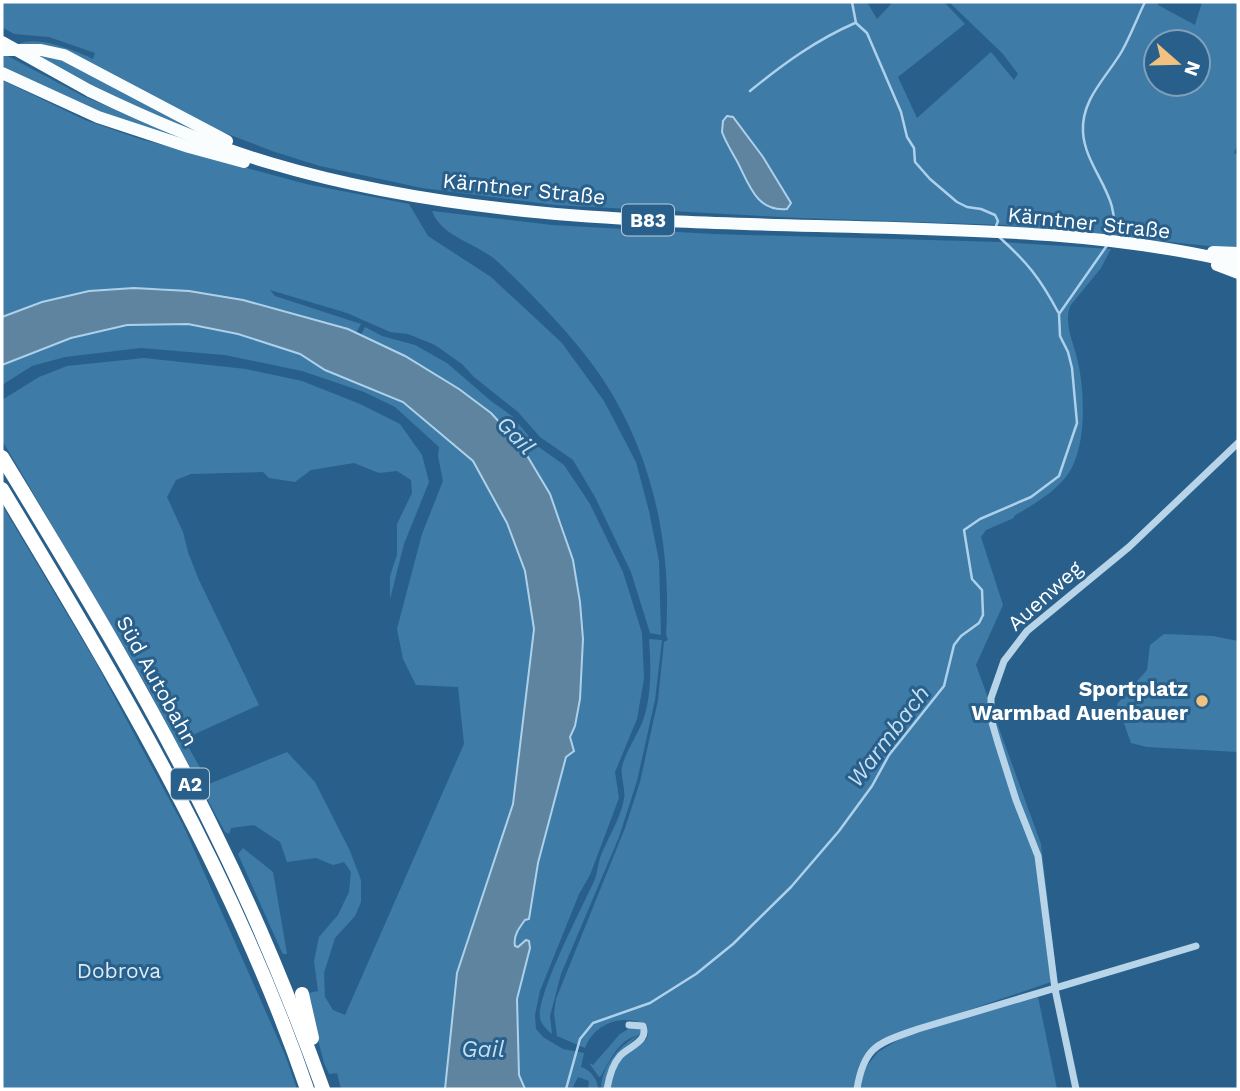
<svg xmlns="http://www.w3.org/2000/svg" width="1240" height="1091" font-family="'Work Sans',sans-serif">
<rect width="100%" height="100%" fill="#29608b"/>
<g fill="#3e7ba7" fill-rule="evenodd">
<path d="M2,2H867L877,19L893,2H944L965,24L898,77L917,118L991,52L1014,80L1018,74L1003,54L949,2H1158V5L1195,25L1202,2H1238V143L1234,153L1238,155V249L1005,225L800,218L555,205L422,188L320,166L272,151L220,131L92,64L19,44C36,35 76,51 93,59L95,53L49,37L14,34L2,27ZM1156,42H1198V84H1156ZM733,117L763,157L790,200L737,162L722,132Z"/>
<path d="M2,53L83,96L192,142L100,115L2,68Z"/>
<path d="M33,53L66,59L194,131L110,95Z"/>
<path d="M2,80L85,120L140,139L306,184L409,204L428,236L491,277L562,343L604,401L636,462L649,511L659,561L661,635L650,633L631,572L595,497L573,460L540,437L518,412L474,377L462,364L435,345L408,334L390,332L347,313L270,290L275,296L361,324L356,333L243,300L161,288L89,291L42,302L2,317Z"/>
<path d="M432,211L552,225L714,234L1001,242L1111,249L1101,268L1070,306C1064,324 1073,341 1077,358C1085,390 1088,451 1065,478C1051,495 1032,505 1014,516V518L986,530L981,537L1003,605L976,665L1041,844L1057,980L880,1040C862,1054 857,1067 854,1089H610C611,1076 616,1063 626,1054C638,1045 652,1044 647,1025C623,1013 594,1023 585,1048L557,1036L554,1013L556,999L625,828L640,782L658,700L664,642L668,640L666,635C672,547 653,456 604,381C579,342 532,294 498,262C478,243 442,238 432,211Z"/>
<path d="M188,324L238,334L300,354L325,370L403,402L473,461L507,523L525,571L534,629L513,804L457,973L445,1089H341L337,1073L329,1074L324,1063L307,997L309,993L318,991L314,961L319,937L338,915L349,892L351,872L344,862L333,865L316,858L287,862L280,842L254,825L231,828L229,834L225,832L148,689L2,440V400L39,377L67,366L144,358L246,369L302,381L360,404L400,424L422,455L429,482L404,544L390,599V576L397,555V524L412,493L411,480L397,471L379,473L354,463L311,470L295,482L269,478L263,472L191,474L176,480L167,497L183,532L188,552L198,578L259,705L184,739L209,784L287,752L315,782L350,851L361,880V902L355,916L335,938L324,973L325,997L333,1010L345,1015L464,744L458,687L416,685L403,659L397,629L422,534L443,481L438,456L439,447L395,407L364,392L302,371L225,355L141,348L65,357L32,366L2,385V365L71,338L127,325Z"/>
<path d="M365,327L382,336L415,345L447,363L491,401L512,416L536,445L564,465L590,504L623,572L642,633L644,679L637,719L615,772L619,798L590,875L579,894L540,991L535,1015L536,1029L543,1037L563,1049L584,1053L581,1067C590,1069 598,1080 598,1089H588L589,1081L578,1077L572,1089H525L519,1075L517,999L530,948L526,940L518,947L515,946C513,936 519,928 525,920L529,919L538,863L566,757L572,754L574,748L570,737C582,711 579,682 581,654C588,572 552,466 489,412C451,380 406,357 361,335Z"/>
<path d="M2,505L95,661L183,825L285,1055L297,1089H2Z"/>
<path d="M1164,634L1213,636L1238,641V752L1147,747L1131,743L1117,704L1147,670L1150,645Z"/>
<path d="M649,639L662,640L655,700L637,781L619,837L561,974L550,1016L552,1034C547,1030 541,1024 540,1018C536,995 584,904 595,879C597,873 598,865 600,858C607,839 620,820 624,799C626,789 620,777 622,767C625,753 636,737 642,723C652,698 651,665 649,639Z"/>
<path d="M243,848L273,872L287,954H283L280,948L238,854Z"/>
<path d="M1038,997L1057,1089H861L863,1071L878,1052L905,1036Z"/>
<path d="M630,1028H640L642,1032L622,1051L605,1089H601C601,1067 620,1044 639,1035C619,1039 610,1060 601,1076L599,1077L589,1063L593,1065L620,1034Z"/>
</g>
<g fill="#5f84a0" stroke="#add1ea" stroke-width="2">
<path d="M727,116L733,117L763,157L791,203L787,209C757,212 749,185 738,163C732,152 726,143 722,132L723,121Z"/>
<path d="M134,288L189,291L243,300L348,329L405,356L459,389L491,413L522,447L550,494L573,560L580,602L583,639L580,699L575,726L570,737L574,751L566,757L538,863L529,919L525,920C519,928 513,936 515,946L518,947L526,940L529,941L530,948L517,999L519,1075L525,1089H445L457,973L513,804L534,629L525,571L507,523L473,461L403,402L325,370L300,354L238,334L188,324L127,325L71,338L2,365V317L42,302L89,291Z"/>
</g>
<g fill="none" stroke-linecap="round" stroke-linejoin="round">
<g stroke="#add1ea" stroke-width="2.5">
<path d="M852,2L856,23L867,33L901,112L907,137L914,148L915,162L930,179L957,202L967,207L981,209L995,215L998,221L996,226"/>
<path d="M750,91C783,64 816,40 855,23"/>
<path d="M998,236C1027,262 1040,278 1058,312"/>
<path d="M1111,238C1125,199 1085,170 1083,132C1081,99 1107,77 1122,51C1131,35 1137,18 1145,2"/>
<path d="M566,1089L580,1039L593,1023L650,1003L696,974L733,944L791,887L839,831L872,786L889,755L944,686L954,645L961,636L979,623L983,615L982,590L972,579L964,530L980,519L1031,497L1059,476L1077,423L1072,368L1068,352L1060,336L1059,314L1108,244"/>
</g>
<g stroke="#b8d4e9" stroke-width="7">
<path d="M607,1089C609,1077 612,1065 620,1056C629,1046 649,1042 643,1026L629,1025"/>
<path d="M857,1089C864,1045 879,1043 918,1029L1196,946"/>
<path d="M1076,1089L1055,989L1038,856L1016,800L998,743L991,719V698L1004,661L1027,631L1129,547L1238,443"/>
</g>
<g stroke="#fafdfe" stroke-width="12">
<path d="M2,50H41L64,55L227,141"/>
<path d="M2,73L98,117L189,147L244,162"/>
<path d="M90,91C148,119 208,145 270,163C447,216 634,221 817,226C957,230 1101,230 1238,263"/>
<path d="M1213,252L1238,253"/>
<path d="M1217,265L1238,273"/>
</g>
<g stroke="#fff" stroke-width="14">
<path d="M2,457C77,580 153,705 216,835C257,918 292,1003 323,1089"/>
<path d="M2,489C118,682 234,875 307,1089"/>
<path d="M302,994L312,1038"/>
</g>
<path stroke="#fafdfe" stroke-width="12" d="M2,42L90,91"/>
</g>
<circle fill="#f1c17f" stroke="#29608b" stroke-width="2.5" cx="1202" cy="701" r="7"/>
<g text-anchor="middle" stroke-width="6" stroke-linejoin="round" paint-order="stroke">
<g fill="#29608b" stroke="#bfcfdc" stroke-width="2">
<rect x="622" y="204.5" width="52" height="31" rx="5"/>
<rect x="171" y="768.5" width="38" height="31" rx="5"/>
</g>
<g font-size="19" font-weight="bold" fill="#fff">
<text x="648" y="227">B83</text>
<text x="190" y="791">A2</text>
</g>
<g font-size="21" fill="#fff" stroke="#29608b">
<text transform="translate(524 189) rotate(6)" y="7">Kärntner Straße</text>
<text transform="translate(1089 223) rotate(6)" y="7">Kärntner Straße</text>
<text transform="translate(1045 596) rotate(-42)" y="7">Auenweg</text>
<text transform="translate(157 681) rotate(61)" y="7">Süd Autobahn</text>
</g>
<g font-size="21" font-weight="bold" fill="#fff" stroke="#29608b" text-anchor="end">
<text x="1188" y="696">Sportplatz<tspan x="1188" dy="24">Warmbad Auenbauer</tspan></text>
</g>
<g font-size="21" fill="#dcecf7" stroke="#29608b">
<text x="119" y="978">Dobrova</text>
</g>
<g font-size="23" font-style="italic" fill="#c4def1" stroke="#29608b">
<text transform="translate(516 435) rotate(46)" y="8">Gail</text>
<text transform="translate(888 736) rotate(-53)" y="8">Warmbach</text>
<text x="483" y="1057">Gail</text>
</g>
</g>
<rect width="1240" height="1091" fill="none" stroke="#ffffff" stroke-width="7"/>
<g transform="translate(1177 63) rotate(110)"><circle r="33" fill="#29608b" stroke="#7fa0b9" stroke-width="2"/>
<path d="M0-5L12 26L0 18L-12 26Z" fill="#f1c17f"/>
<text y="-10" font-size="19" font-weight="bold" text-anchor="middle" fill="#ffffff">N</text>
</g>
</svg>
